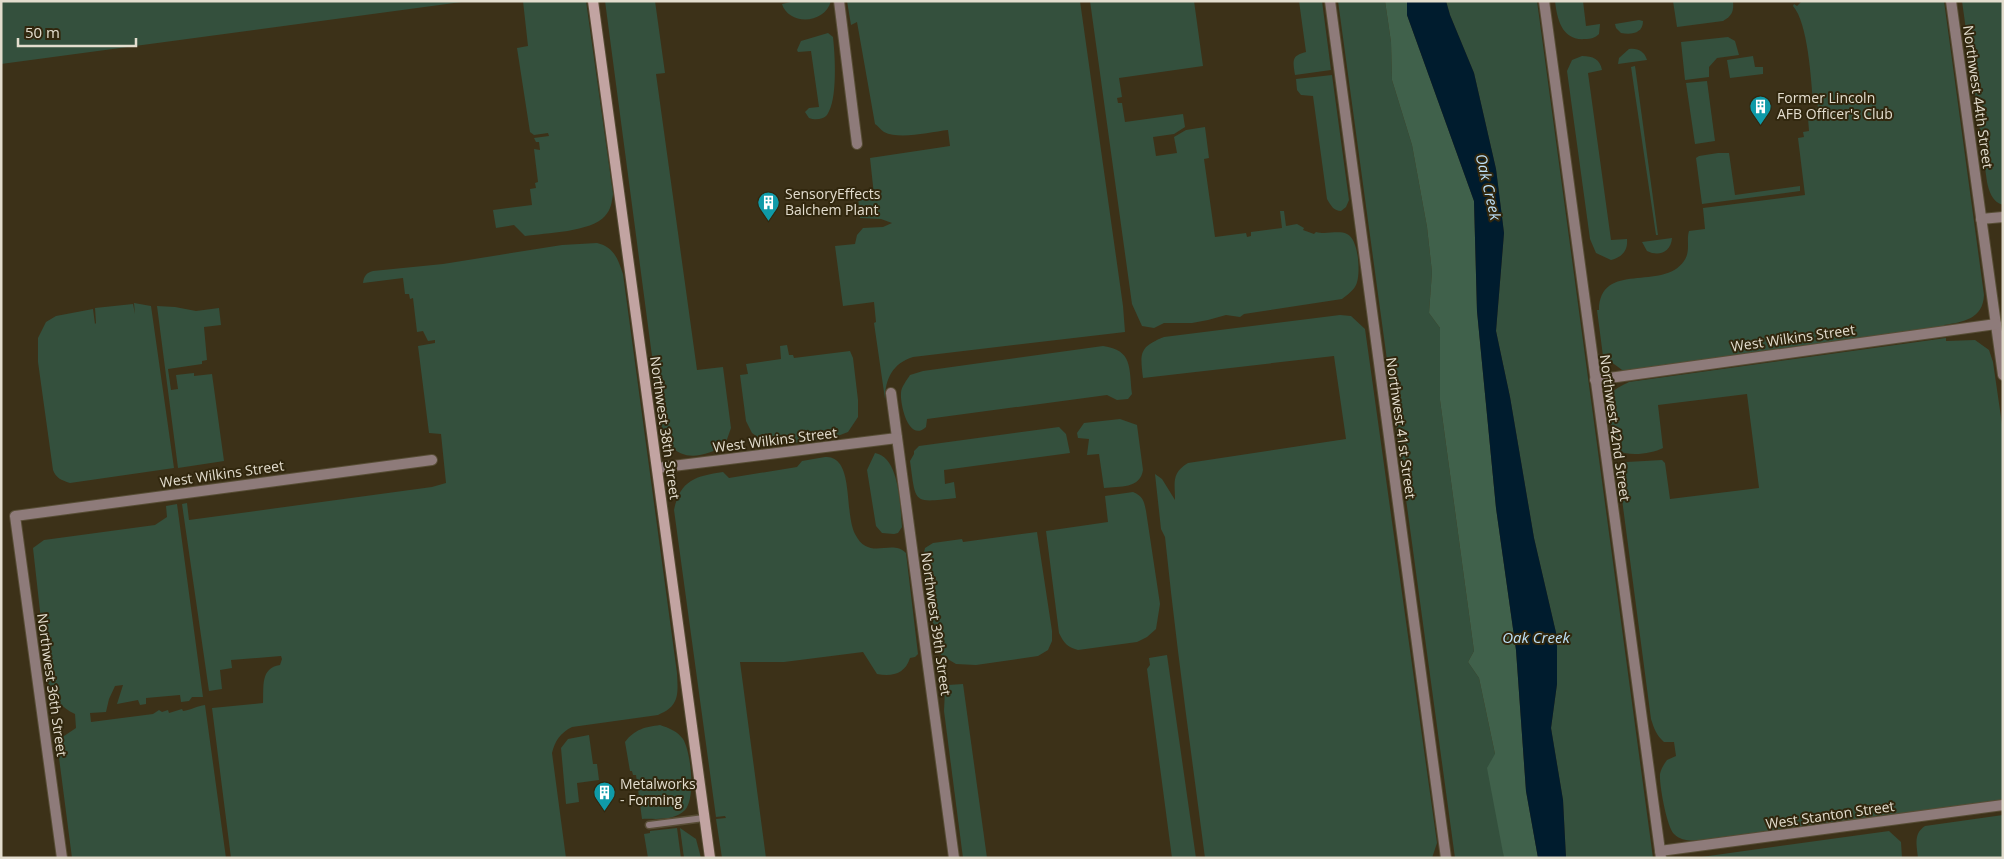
<svg xmlns="http://www.w3.org/2000/svg" width="2004" height="859" font-family="'Open Sans',sans-serif">
<rect width="100%" height="100%" fill="#3c3118"/>
<g fill="#34503d">
<path d="M1,1H469L1,64Z"/>
<path d="M523,1H586L613,194C612,201 611,210 605,216C592,232 545,233 525,236L514,225L496,228L493,210L532,205L530,189L536,188L535,183L538,182L534,149L540,150L539,142H536L534,138L549,136L548,133L534,135L530,132L517,48L528,46Z"/>
<path d="M605,1H655L665,73L656,74L697,370L723,367L731,428L725,445C708,455 685,463 670,445C665,440 663,431 661,424Z"/>
<path d="M795,1H831C825,24 789,26 782,4Z"/>
<path d="M847,1H1080L1123,306L1125,332L913,357C893,363 885,379 885,399L874,323L876,322L874,302L843,306L835,246L855,244L857,235L863,228L883,227L892,223L881,219L860,218L858,197L874,195L870,158L950,146L948,130C930,132 900,140 884,132C881,130 878,126 875,124L857,22L851,25Z"/>
<path d="M1090,1H1194L1203,66L1119,78L1122,97L1117,98L1118,103H1122L1125,122L1183,114L1185,127L1174,134L1153,137L1156,156L1177,153L1174,137L1186,130L1205,127L1209,158L1204,159L1215,237L1246,233L1247,237L1251,236V232L1282,228L1280,211H1284L1286,226L1297,224L1304,228L1303,230L1314,234L1316,232C1326,235 1338,230 1347,234C1359,239 1361,275 1356,285C1353,291 1347,295 1342,299L1244,314L1240,317L1226,315L1208,320L1192,323H1164L1154,328L1142,326L1132,304Z"/>
<path d="M1299,1H1322L1331,70L1295,75C1293,60 1291,56 1306,52Z"/>
<path d="M1338,1H1385L1391,42L1392,80L1412,145L1427,227L1432,272L1429,313L1440,328V400L1474,651L1468,662L1479,678L1495,754L1504,858H1455Z"/>
<path d="M1446,1H1537L1653,858H1566L1563,800L1551,728L1557,684V637L1534,538L1510,397L1496,331L1504,233L1496,169L1474,73L1450,15Z"/>
<path d="M1555,1H1583L1586,26L1600,24L1599,34C1595,38 1591,39 1585,39C1562,41 1557,19 1555,1Z"/>
<path d="M1673,1H1733C1734,11 1732,16 1723,21L1677,27Z"/>
<path d="M1802,1H1944L1984,295C1983,319 1963,322 1944,325V327L1629,375L1603,356L1597,310H1599C1600,260 1663,292 1684,261C1691,251 1686,241 1689,231L1705,229L1703,208L1805,195L1798,138L1804,137L1803,132L1809,131L1808,118L1814,117L1813,109L1818,108L1817,102H1813C1811,79 1808,23 1793,6L1794,4L1797,6Z"/>
<path d="M1962,1H2003V205C1992,202 1989,191 1987,182Z"/>
<path d="M1639,20L1643,21C1643,33 1632,35 1621,33L1616,28L1615,24Z"/>
<path d="M828,33L833,37C835,55 838,100 827,115C823,120 814,120 809,118L805,112L809,108L819,107L811,51L798,52L797,50L801,41Z"/>
<path d="M1728,37L1735,41L1739,55L1717,58L1709,67V77L1685,80L1681,42Z"/>
<path d="M1629,49C1638,48 1644,51 1647,60L1618,64L1619,58Z"/>
<path d="M1582,56C1593,56 1600,59 1602,70L1588,73L1611,240L1627,239C1628,251 1622,257 1611,260L1596,253L1590,239L1567,71L1572,60Z"/>
<path d="M1753,56L1755,67H1763V74L1730,78L1727,60Z"/>
<path d="M1635,66L1658,235H1656L1631,67Z"/>
<path d="M1332,75L1349,200L1346,207L1341,211C1334,211 1331,206 1327,199L1313,96L1301,95L1297,90L1296,79Z"/>
<path d="M1707,81L1715,141L1695,144L1686,83Z"/>
<path d="M1718,153H1729L1735,195L1800,186V191L1702,204L1696,158L1699,156Z"/>
<path d="M1672,238C1671,252 1659,257 1647,251L1642,242Z"/>
<path d="M597,243C614,247 618,259 623,274L677,673C678,694 680,706 658,715L572,727C560,733 555,741 552,753L566,858H231L212,708L263,703C264,687 260,668 280,665L282,659L281,656L231,660L232,668L220,670L222,689L209,691L182,504L187,503L189,520L432,487L446,483L441,434L429,433L418,346L435,343V340L428,341L423,331L417,332L413,298L410,299L409,294H405L403,278L363,283C364,276 366,273 373,271L443,264L562,245Z"/>
<path d="M134,303L151,306L174,468L70,483C61,480 56,478 53,470L38,362V338L46,322L56,316L93,309L95,324L96,323L95,308L133,304L135,314Z"/>
<path d="M157,306L175,307L196,311L219,308L221,325L204,327L207,360L202,361V364L168,369L171,390L178,389L176,375L194,373V376L212,374L224,461L178,468Z"/>
<path d="M1340,315L1351,316L1365,329L1437,843L1432,858H1205C1191,751 1176,644 1165,537L1161,529L1155,474L1162,479L1175,500C1175,483 1171,473 1188,463L1346,439L1334,356L1143,378C1140,353 1139,347 1164,337Z"/>
<path d="M1946,338V341L1975,340L1989,350L1993,362L2003,431V800L1700,840C1691,841 1681,841 1674,834C1667,828 1659,784 1660,774C1661,769 1664,764 1667,760L1676,756L1674,742H1664C1656,735 1654,728 1651,719L1618,469L1627,462L1662,460L1665,463L1670,499L1759,488L1747,394L1658,405L1663,448C1651,454 1629,457 1616,450C1614,437 1605,404 1612,393C1616,388 1623,385 1629,382Z"/>
<path d="M787,345L789,355H793L794,358L850,351L853,358L858,400V417L848,432L835,437L785,444L765,442L759,438L752,433L746,421L740,375L748,374L746,364L781,359L780,346Z"/>
<path d="M1103,346C1133,350 1129,368 1132,394L1128,399L1117,400L1107,395L927,419L926,427C909,443 900,405 901,393C901,387 907,380 910,375L923,371Z"/>
<path d="M1120,419L1137,425L1143,470C1140,489 1120,486 1104,488L1099,454L1087,455L1089,439L1078,438L1077,433L1084,423Z"/>
<path d="M1059,427L1066,434L1070,453L944,470L945,484L954,482L956,498C912,503 916,504 910,461L914,454V451L919,446Z"/>
<path d="M875,453C900,457 900,507 902,527L898,533L894,534L882,533L876,526L867,470Z"/>
<path d="M825,457C831,457 835,458 839,463C851,477 846,516 855,534C869,562 891,538 906,553L918,654L915,657L910,658C905,674 892,677 877,674L863,652L784,662H740L766,858H722L716,819L726,818L725,816L716,817L674,510C680,480 696,476 723,472L729,478L797,467L802,461Z"/>
<path d="M1133,492C1143,496 1144,501 1146,511L1160,604L1156,629L1147,637L1137,642L1078,650C1067,647 1064,643 1059,633L1046,531L1108,522L1105,496Z"/>
<path d="M177,504L203,697H192L189,701L181,702L180,695L146,698V704L140,705L138,700L117,704L123,685L115,686L109,699L106,712L90,713L91,722L153,714L159,710L162,712L168,710L169,713L182,709L183,711C191,710 197,706 205,705L226,858H72L58,750L61,738L76,728L75,714C61,708 54,697 48,683L33,548L44,540L155,525L167,517L166,506Z"/>
<path d="M1037,532L1052,631V641L1048,650L1038,656L976,665L956,664L941,655L936,644L923,557L925,548L933,543L962,539L963,542Z"/>
<path d="M1167,655L1196,858H1172L1147,669L1150,665L1149,658Z"/>
<path d="M963,684L987,858H963L944,711L945,689L948,685Z"/>
<path d="M660,725C669,728 677,731 683,739C691,752 696,798 685,810C673,822 654,818 642,819L636,775H633L632,771H630L625,742C635,729 645,727 660,725Z"/>
<path d="M589,735L593,764H597L599,780L577,783L579,802L566,804L561,748L568,739Z"/>
<path d="M2003,815V858H1918C1917,845 1913,834 1925,826Z"/>
<path d="M677,828L681,858H648L644,834L650,833V831Z"/>
<path d="M680,828L696,839L701,858H684Z"/>
<path d="M1889,831L1901,842L1902,858H1694Z"/>
</g>
<path fill="#40614b" d="M1385,1H1407V15L1474,201L1477,311L1496,508L1516,650L1526,791L1538,858H1504L1487,768L1495,754L1479,678L1468,662L1474,651L1440,400V328L1429,313L1432,272L1427,227L1412,145L1392,80L1391,42Z"/>
<path fill="#001c2e" d="M1407,1H1446L1450,15L1474,73L1496,169L1504,233L1496,331L1510,397L1534,538L1557,637V684L1551,728L1563,800L1566,858H1538L1526,791L1516,650L1496,508L1477,311L1474,201L1407,15Z"/>
<g fill="none" stroke-linecap="round" stroke-linejoin="round">
<defs>
<path id="service" d="M649,825L704,818"/>
<g id="minor">
<path d="M839,1L857,144"/>
<path d="M1330,1L1446,858"/>
<path d="M1544,1L1661,858"/>
<path d="M1951,1L2003,375"/>
<path d="M1981,219L2003,217"/>
<path d="M1595,380L1996,324"/>
<path d="M891,393L954,858"/>
<path d="M657,468L897,438"/>
<path d="M1660,851L2003,805"/>
<path d="M62,858L15,516L432,460"/>
</g>
<path id="secondary" d="M593,1L710,858"/>
</defs>
<use href="#service" stroke="#574d35" stroke-width="9"/>
<use href="#minor" stroke="#574d35" stroke-width="12"/>
<use href="#secondary" stroke="#574d35" stroke-width="12"/>
<use href="#service" stroke="#8e7b7a" stroke-width="6"/>
<use href="#minor" stroke="#8e7b7a" stroke-width="10"/>
<use href="#secondary" stroke="#c2a4a2" stroke-width="10"/>
</g>
<defs>
<symbol id="building-pin" viewBox="-11 -11 22 30"><path d="M0 17L-7.5 6A9.5 9.5 0 1 1 7.5 6Z" fill="#0f9aa8" stroke="#31270e"/><path d="M-4-6H4V6H1V3H-1V6H-4ZM-2.5-4.3h1.7v1.8h-1.7ZM.8-4.3h1.7v1.8H.8ZM-2.5-1h1.7V.8h-1.7ZM.8-1h1.7V.8H.8Z" fill="#fff"/></symbol>
</defs>
<g fill-rule="evenodd">
<use href="#building-pin" x="1748" y="94" width="25" height="34"/>
<use href="#building-pin" x="756" y="190" width="25" height="34"/>
<use href="#building-pin" x="592" y="780" width="25" height="34"/>
</g>
<g text-anchor="middle" stroke-width="4" stroke-linejoin="round" paint-order="stroke">
<g font-size="14" fill="#e3ddce" stroke="#31270e">
<text transform="translate(1978 97) rotate(82)" y="5">Northwest 44th Street</text>
<text transform="translate(1793 338) rotate(-8)" y="5">West Wilkins Street</text>
<text transform="translate(665 428) rotate(82)" y="5">Northwest 38th Street</text>
<text transform="translate(1401 428) rotate(82)" y="5">Northwest 41st Street</text>
<text transform="translate(1615 428) rotate(82)" y="5">Northwest 42nd Street</text>
<text transform="translate(775 440) rotate(-7)" y="5">West Wilkins Street</text>
<text transform="translate(222 474) rotate(-8)" y="5">West Wilkins Street</text>
<text transform="translate(936 624) rotate(82)" y="5">Northwest 39th Street</text>
<text transform="translate(52 685) rotate(82)" y="5">Northwest 36th Street</text>
<text transform="translate(1830 815) rotate(-8)" y="5">West Stanton Street</text>
</g>
<g font-size="14" fill="#e3ddce" stroke="#31270e" text-anchor="start">
<text x="1777" y="103">Former Lincoln<tspan x="1777" dy="16">AFB Officer's Club</tspan></text>
<text x="785" y="199">SensoryEffects<tspan x="785" dy="16">Balchem Plant</tspan></text>
<text x="620" y="789">Metalworks<tspan x="620" dy="16">- Forming</tspan></text>
</g>
<g font-size="15" font-style="italic" fill="#bde0f8" stroke="#31270e">
<text transform="translate(1488 187) rotate(77)" y="5">Oak Creek</text>
<text x="1536" y="643">Oak Creek</text>
</g>
</g>
<rect width="2004" height="859" fill="none" stroke="#e3ddce" stroke-width="5"/>
<path d="M18 38v8h118v-8" fill="none" stroke="#e3ddce" stroke-width="2.5"/>
<text x="25" y="38" font-size="15" fill="#e3ddce" stroke="#31270e" stroke-width="4" paint-order="stroke">50 m</text>
</svg>
